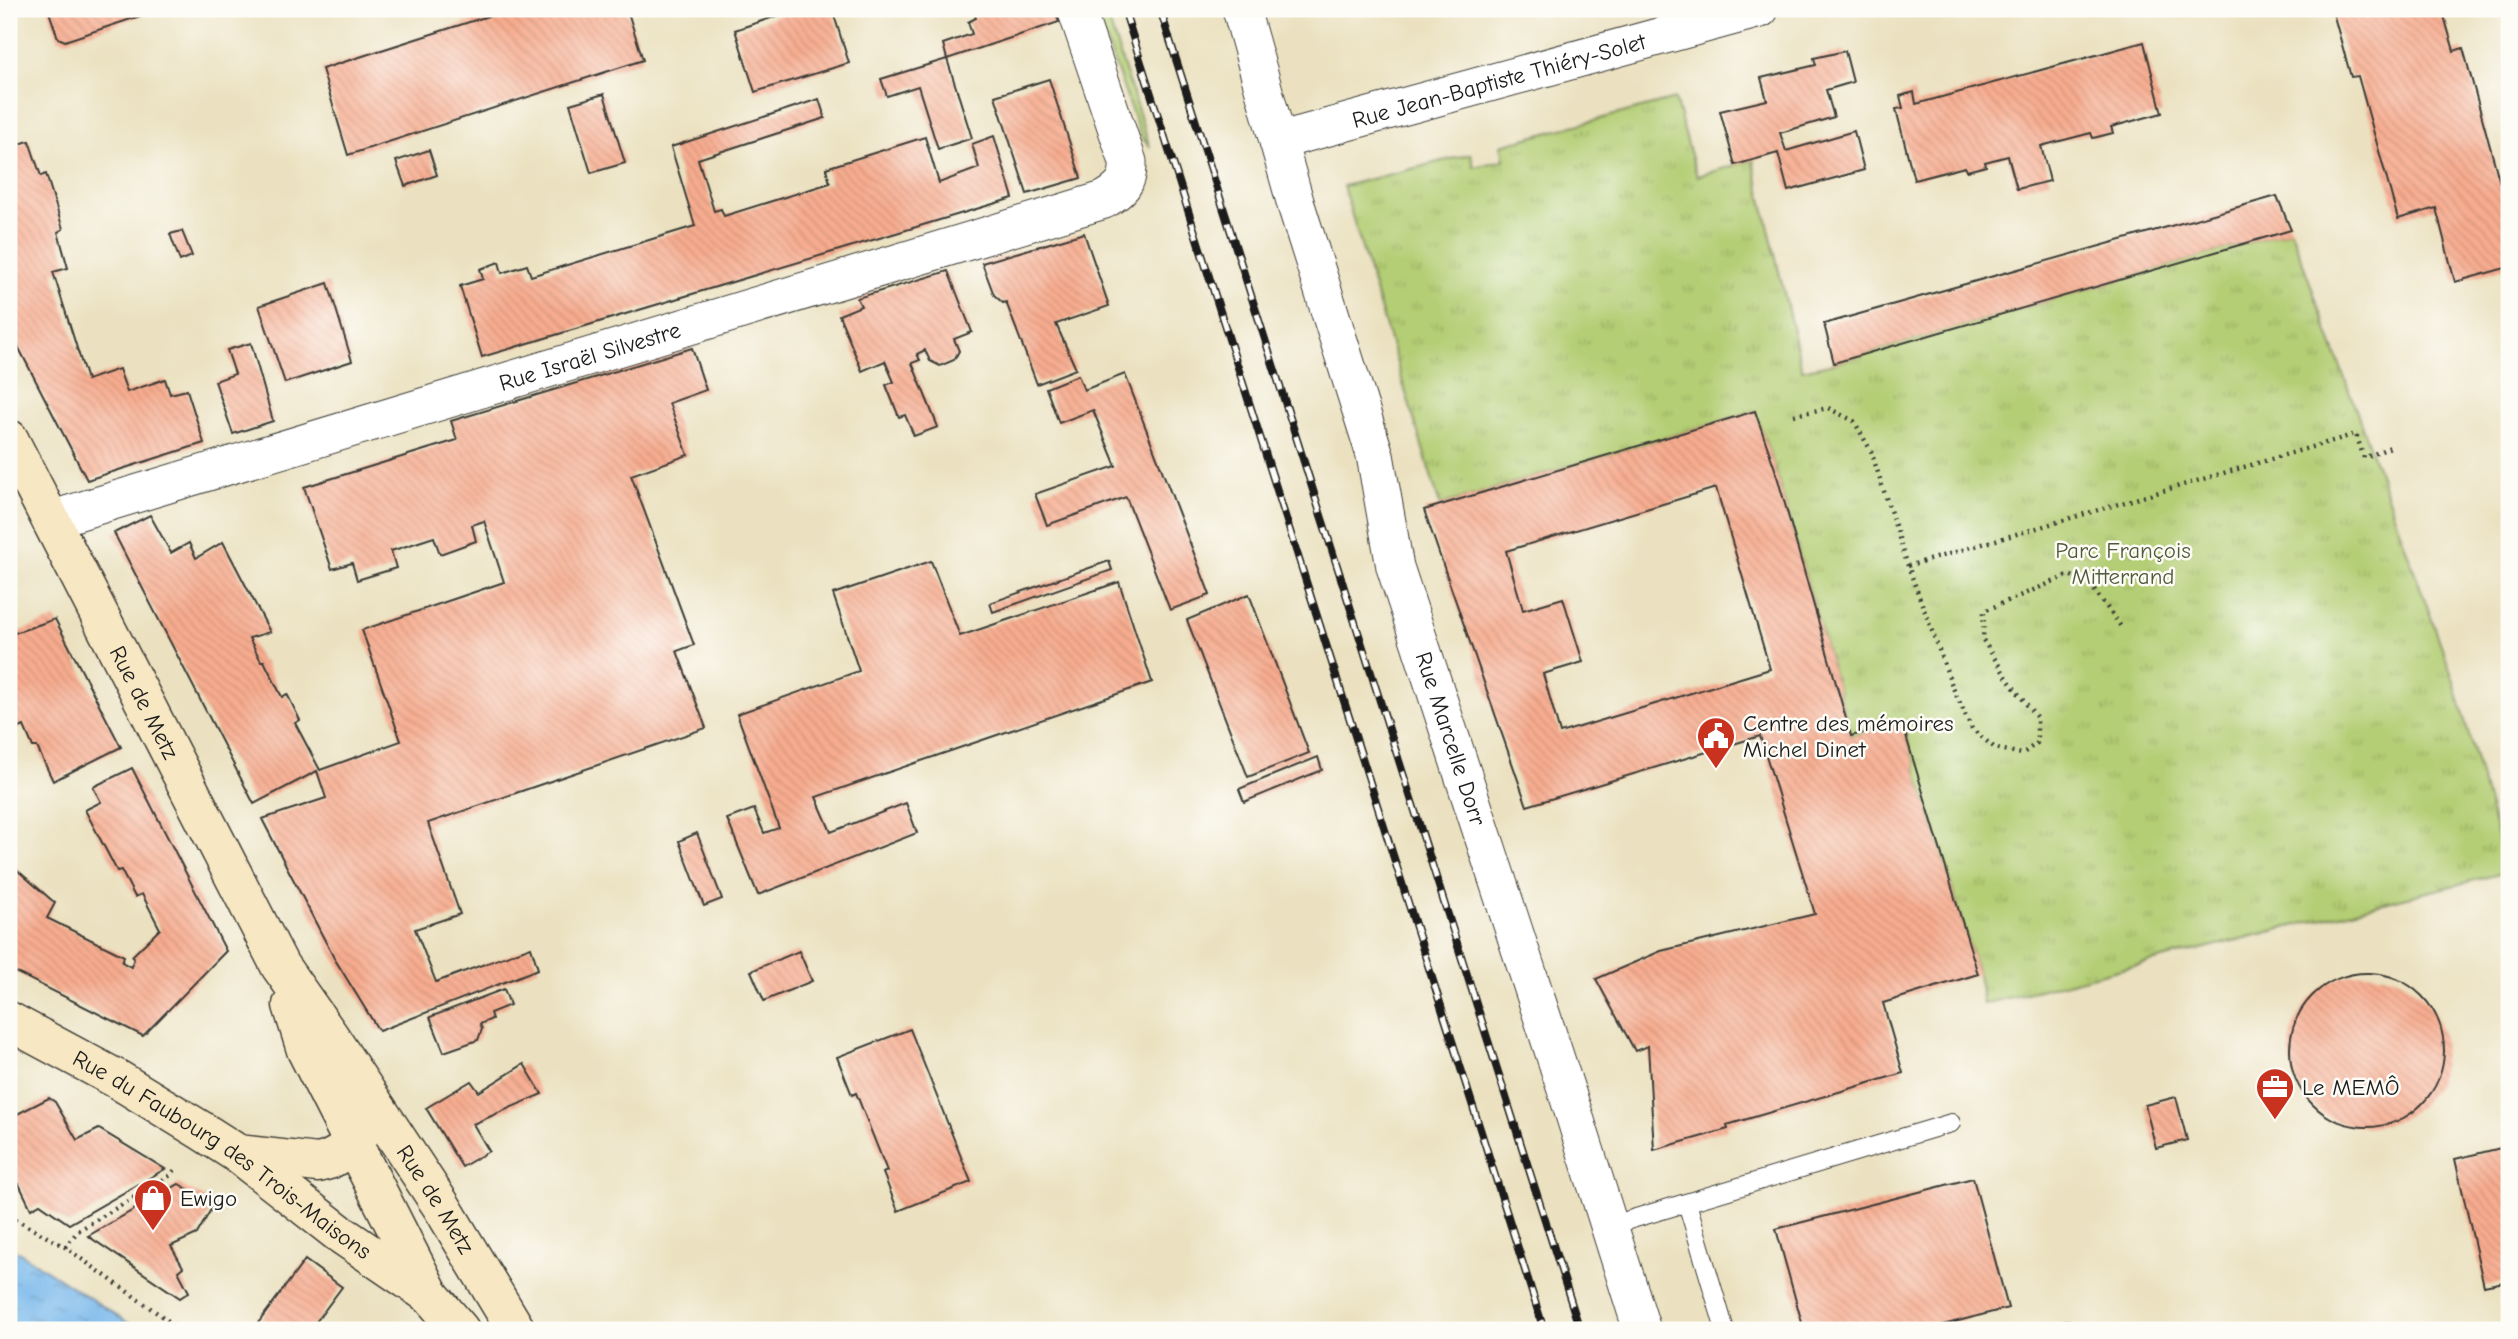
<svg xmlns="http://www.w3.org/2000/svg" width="2518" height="1339" font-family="'Comic Neue',sans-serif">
<defs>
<pattern id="park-tufts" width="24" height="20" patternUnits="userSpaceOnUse" patternTransform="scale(1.75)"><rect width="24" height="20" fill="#b4ce74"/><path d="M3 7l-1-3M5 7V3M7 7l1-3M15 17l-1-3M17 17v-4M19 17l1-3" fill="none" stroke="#9ab064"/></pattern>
<pattern id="water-ripples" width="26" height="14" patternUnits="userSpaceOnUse" patternTransform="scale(1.75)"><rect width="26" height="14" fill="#77b7eb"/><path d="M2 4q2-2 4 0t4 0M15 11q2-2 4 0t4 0" fill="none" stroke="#6194be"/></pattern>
<pattern id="building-back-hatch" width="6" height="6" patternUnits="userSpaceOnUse" patternTransform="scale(1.75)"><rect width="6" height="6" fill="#f7ac8f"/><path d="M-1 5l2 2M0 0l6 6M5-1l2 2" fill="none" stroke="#d3937b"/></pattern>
</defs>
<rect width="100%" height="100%" fill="#fdfcf7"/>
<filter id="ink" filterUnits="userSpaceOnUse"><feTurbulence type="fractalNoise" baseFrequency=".0143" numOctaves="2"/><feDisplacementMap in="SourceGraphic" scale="14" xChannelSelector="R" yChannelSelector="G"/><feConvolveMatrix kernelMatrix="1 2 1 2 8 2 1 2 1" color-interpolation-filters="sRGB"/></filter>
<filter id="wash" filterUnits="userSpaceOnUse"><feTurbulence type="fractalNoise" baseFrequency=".00686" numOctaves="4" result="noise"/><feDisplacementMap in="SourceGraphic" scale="28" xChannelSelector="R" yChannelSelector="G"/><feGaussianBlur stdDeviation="1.57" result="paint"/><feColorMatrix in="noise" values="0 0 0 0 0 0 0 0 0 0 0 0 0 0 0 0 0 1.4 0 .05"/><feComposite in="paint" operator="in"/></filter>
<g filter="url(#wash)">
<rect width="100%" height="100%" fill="#ebe1c0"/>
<path fill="#b4ce74" stroke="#687548" stroke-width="2" d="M1095,9H1105L1150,147L1141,137Z"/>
<path fill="url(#park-tufts)" stroke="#687548" stroke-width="2" d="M1675,99L1697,176L1753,160L1802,370L1834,363L2291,230L2453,678L2507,872L1983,1004L1978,974L1902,723L1851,736L1775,469L1755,411L1440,505L1343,186L1471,154L1474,167L1504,160L1501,145Z"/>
<path fill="url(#water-ripples)" stroke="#4a6a84" stroke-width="2" d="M9,1246L139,1330H9Z"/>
<g id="blocks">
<g fill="url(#building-back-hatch)" fill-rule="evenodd">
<path d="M48,9H161L65,41L58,38Z"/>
<path d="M510,9H627L643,60L348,155L322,69Z"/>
<path d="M798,9H832L849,63L755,92L735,30Z"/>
<path d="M973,9H1054L1059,22L947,59L943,44L972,34L968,22L976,18Z"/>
<path d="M2332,9H2442L2454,51L2463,48L2500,183L2509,181V267L2455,282L2436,208L2398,219L2358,76L2351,77Z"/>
<path d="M2144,42L2162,113L2111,127L2113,133L2093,138L2091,133L2041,146L2050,181L2017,189L2008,156L1985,162L1986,166L1967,171L1965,167L1914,180L1896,109L1903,108L1900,96L1914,92L1916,104Z"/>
<path d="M1845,51L1853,82L1826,90L1834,117L1780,133L1786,151L1854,131L1864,170L1788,191L1778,153L1735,165L1720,111L1767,100L1761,78L1816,65L1814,58Z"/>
<path d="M947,59L972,138L938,149L918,86L887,96L881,79Z"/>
<path d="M1049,79L1081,178L1027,194L995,96Z"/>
<path d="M604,94L625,163L591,173L570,104Z"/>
<path d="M819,99L825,118L698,159L714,211L721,209L724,216L830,183L826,168L925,137L939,183L979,168L972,144L994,136L1013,198L482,357L460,286L483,279L480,269L499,262L502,273L527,265L531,276L695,226L671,147Z"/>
<path d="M29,141L41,176L46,174L63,229L58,232L68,268L53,272L87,380L119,369L127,392L165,379L170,394L187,390L204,443L87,480L9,329V147Z"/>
<path d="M429,150L437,175L405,186L396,161Z"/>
<path d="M2277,196L2291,230L1834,363L1824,324Z"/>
<path d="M182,231L192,256L180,261L170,234Z"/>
<path d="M1084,233L1109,306L1056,324L1076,369L1037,384L1006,302L1003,303L994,295L982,263Z"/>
<path d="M948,271L972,332L954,339L959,351L954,360L940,366L930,361L925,350L917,354L920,360L912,363L938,427L914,436L905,415L899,417L886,385L894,382L885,361L862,371L839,315L861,306L857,298Z"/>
<path d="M328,283L352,361L285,383L259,306Z"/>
<path d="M251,343L273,421L233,434L215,381L235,374L227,350Z"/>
<path d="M692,348L706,390L669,403L688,455L631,475L694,645L677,651L706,728L428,823L460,914L415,929L436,982L531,947L538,969L379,1031L334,958L262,819L326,798L317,771L254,804L114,533L150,515L171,553L189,543L196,558L223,542L270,632L249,638L261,661H264L282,697L287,694L300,720L295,723L320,770L401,741L362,630L504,582L484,521L472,525L476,541L440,554L434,537L391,551L396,568L357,580L352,563L332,569L304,487L457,440L451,421Z"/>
<path d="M1125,374L1210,595L1170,610L1126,497L1047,525L1035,494L1116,466L1093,410L1059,423L1046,388L1078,375L1084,390Z"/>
<path d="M1755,411L1775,469L1851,736L1902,723L1978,974L1883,1003L1903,1073L1727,1125L1728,1129L1654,1150L1648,1046L1635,1051L1596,979L1661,951L1815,914L1760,736L1527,806L1424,510ZM1716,488L1770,669L1560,733L1543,674L1583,662L1563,598L1523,610L1506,551Z"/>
<path d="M931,561L960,636L1119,582L1152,682L816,797L831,832L906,803L917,833L758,895L727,819L754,809L764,833L779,828L737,714L859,671L833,594Z"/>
<path d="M1109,561L1112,570L993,612L990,603Z"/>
<path d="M1249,594L1309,753L1248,777L1187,620Z"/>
<path d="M55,619L121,747L53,781L37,747H33L24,726L9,732V635Z"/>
<path d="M1318,757L1322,770L1244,802L1239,789Z"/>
<path d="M132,768L226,951L143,1036L9,969V863L55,903L47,918L124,956L122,962L131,967L134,958L132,956L160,929L142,894L135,897L121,870L117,871L85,810L101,802L93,787Z"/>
<path d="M697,833L722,899L704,906L679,841Z"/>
<path d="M799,951L812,981L764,1001L751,971Z"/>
<circle cx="2367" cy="1050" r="77"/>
<path d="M504,989L510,1005L490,1013L492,1019L480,1024L482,1029L478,1040L444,1052L430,1017Z"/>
<path d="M910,1029L971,1182L898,1211L883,1173L887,1171L856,1093L852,1095L837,1057Z"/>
<path d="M524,1064L542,1094L473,1124L489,1151L462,1167L426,1108L471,1081L479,1092Z"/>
<path d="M2176,1097L2187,1140L2156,1148L2145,1105Z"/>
<path d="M49,1098L55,1102L77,1140L99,1129L165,1169L69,1224L40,1204L31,1209L19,1184L13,1187L9,1185V1118Z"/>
<path d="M2509,1146V1281L2484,1286L2455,1159Z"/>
<path d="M1973,1178L2008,1308L1924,1330H1804L1776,1229Z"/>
<path d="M179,1184L214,1204L197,1234L171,1246L183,1267L178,1271L189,1292L180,1298L88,1236Z"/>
<path d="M305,1260L342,1287L310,1330H253Z"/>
</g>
</g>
</g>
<g filter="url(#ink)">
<use href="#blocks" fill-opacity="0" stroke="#3b3a35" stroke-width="2"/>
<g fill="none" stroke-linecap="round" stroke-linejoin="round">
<defs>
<g id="lane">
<path d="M1687,1203L1725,1330"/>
<path d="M1609,1226L1951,1123"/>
<path d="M2063,1330L2067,1329"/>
</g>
<g id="street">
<path id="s1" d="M1241,9L1296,205L1375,455L1395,567L1572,1108L1642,1330"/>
<path id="s2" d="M1278,141L1760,9"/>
<path id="s3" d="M50,520L1104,200C1121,190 1129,183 1128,162L1076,9"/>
</g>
<g id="secondary">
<path id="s4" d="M9,439L280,966L330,1037L442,1207L516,1330"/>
<path d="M292,1005L306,1050L430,1295L460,1330"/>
<path id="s5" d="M9,1021L117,1079L202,1131L238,1154L339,1233L430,1295"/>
<path d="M238,1154L318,1163L329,1160L356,1145L364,1121"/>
</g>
</defs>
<use href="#lane" stroke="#3b3a35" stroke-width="20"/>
<use href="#street" stroke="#3b3a35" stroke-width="39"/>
<use href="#secondary" stroke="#3b3a35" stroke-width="41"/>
<g stroke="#3b3a35" stroke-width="4.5" stroke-dasharray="2 5" stroke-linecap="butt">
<path d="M1794,415L1828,408L1854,421L1871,451L1908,566L1953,688L1972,729L1995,748L2022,754L2037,743V718L2009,681L1983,640L1984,611L2069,575L2090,584L2122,628"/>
<path d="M1908,566L2356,434L2364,458L2393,446"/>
<path d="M9,1216L65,1247L181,1330"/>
<path d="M65,1247L78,1231L171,1175L177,1167"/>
</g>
<use href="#lane" stroke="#fff" stroke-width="18"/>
<use href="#street" stroke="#fff" stroke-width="37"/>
<use href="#secondary" stroke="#f7e8c3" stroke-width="38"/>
<defs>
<g id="rail">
<path d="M1124,9L1544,1330"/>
<path d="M1160,9L1580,1330"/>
</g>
</defs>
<use href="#rail" stroke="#1c1c1c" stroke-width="8"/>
<use href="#rail" stroke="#fdfcf7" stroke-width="5" stroke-dasharray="16" stroke-linecap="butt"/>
</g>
</g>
<defs>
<symbol id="civic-pin" viewBox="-11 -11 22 30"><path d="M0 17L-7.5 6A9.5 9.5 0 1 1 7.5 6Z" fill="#c8321e" stroke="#fdfcf7"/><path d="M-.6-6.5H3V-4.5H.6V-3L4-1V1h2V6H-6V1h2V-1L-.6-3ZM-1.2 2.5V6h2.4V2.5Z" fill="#fff"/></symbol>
<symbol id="office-pin" viewBox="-11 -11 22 30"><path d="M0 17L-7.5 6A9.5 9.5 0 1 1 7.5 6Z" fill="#c8321e" stroke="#fdfcf7"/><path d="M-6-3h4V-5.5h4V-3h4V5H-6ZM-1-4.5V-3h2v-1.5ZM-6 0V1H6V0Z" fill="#fff"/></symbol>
<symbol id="shop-pin" viewBox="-11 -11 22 30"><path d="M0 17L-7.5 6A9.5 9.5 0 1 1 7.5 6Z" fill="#c8321e" stroke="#fdfcf7"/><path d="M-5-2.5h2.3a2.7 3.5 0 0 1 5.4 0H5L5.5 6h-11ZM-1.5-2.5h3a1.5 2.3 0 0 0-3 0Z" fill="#fff"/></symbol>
</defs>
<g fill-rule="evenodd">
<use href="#civic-pin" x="1694" y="714" width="44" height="60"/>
<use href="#office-pin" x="2253" y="1065" width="44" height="60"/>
<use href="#shop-pin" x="131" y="1176" width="44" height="60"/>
</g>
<g text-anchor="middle" stroke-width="5" stroke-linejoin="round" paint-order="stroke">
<g font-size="23" fill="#1c1c1c" stroke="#fdfcf7">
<text dy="8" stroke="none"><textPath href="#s2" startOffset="229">Rue Jean-Baptiste Thiéry-Solet</textPath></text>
<text dy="8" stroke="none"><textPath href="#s3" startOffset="564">Rue Israël Silvestre</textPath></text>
<text dy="8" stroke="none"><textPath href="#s4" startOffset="296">Rue de Metz</textPath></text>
<text dy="8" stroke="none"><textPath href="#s1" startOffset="760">Rue Marcelle Dorr</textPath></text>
<text dy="8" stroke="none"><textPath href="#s5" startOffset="252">Rue du Faubourg des Trois-Maisons</textPath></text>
<text dy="8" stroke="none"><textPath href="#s4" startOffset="873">Rue de Metz</textPath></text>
</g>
<g font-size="23" fill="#515a3b" stroke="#fdfcf7">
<text x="2123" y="558">Parc François<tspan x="2123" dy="26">Mitterrand</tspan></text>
</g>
<g font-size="23" fill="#1c1c1c" stroke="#fdfcf7" text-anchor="start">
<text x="1743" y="731">Centre des mémoires<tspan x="1743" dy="26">Michel Dinet</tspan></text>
<text x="2302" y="1095">Le MEMÔ</text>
<text x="180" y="1206">Ewigo</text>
</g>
</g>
<rect width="2518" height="1339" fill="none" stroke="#fdfcf7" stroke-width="35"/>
</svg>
